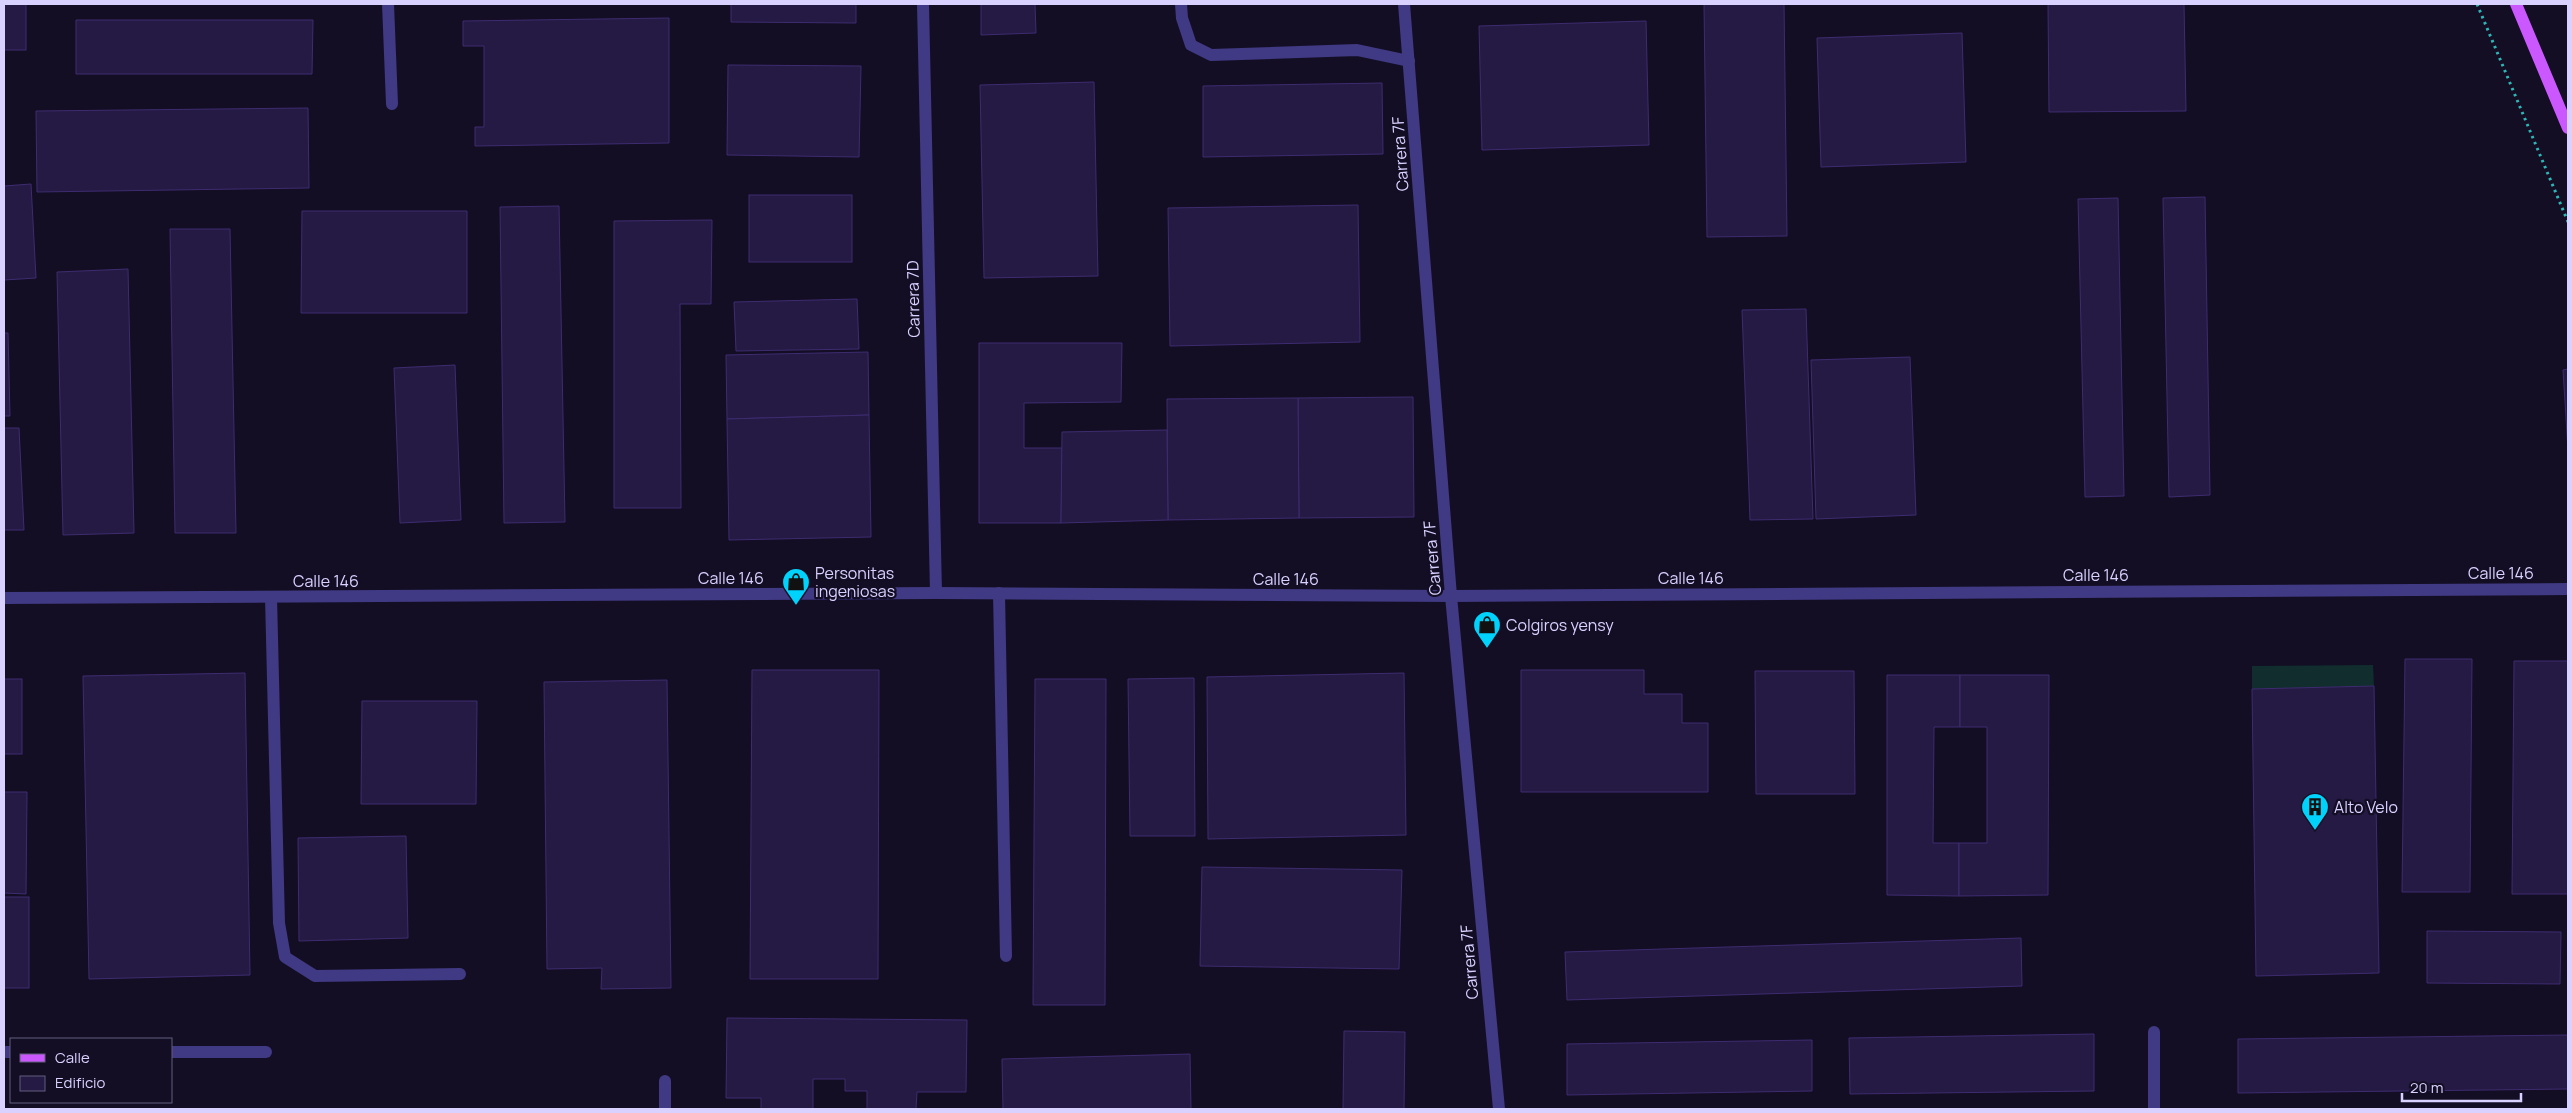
<svg xmlns="http://www.w3.org/2000/svg" width="2572" height="1113" font-family="Manrope,sans-serif">
<rect width="100%" height="100%" fill="#130e24"/>
<path fill="#112d2d" d="M2373,665L2374,686L2252,689V666Z"/>
<g fill="#251a44" stroke="#3e2c70">
<rect x="4" y="4" width="22" height="46"/>
<path d="M731,4H856V23L731,22Z"/>
<path d="M981,4H1035L1036,33L981,35Z"/>
<path d="M1704,4H1784L1787,236L1707,237Z"/>
<path d="M2048,4H2184L2186,111L2049,112Z"/>
<path d="M669,18V143L475,146V127H484V46H463V21Z"/>
<path d="M76,20H313L312,74H76Z"/>
<path d="M1646,21L1649,145L1482,150L1479,26Z"/>
<path d="M1962,33L1966,162L1821,167L1817,38Z"/>
<path d="M728,65L861,66L859,157L727,155Z"/>
<path d="M1094,82L1098,276L984,278L980,85Z"/>
<path d="M1382,83L1383,154L1203,157V86Z"/>
<path d="M308,108L309,188L37,192L36,111Z"/>
<path d="M31,184L36,278L4,280V186Z"/>
<rect x="749" y="195" width="103" height="67"/>
<path d="M2205,197L2210,495L2169,497L2163,198Z"/>
<path d="M2118,198L2124,496L2085,497L2078,199Z"/>
<path d="M1358,205L1360,342L1170,346L1168,208Z"/>
<path d="M559,206L565,522L504,523L500,207Z"/>
<path d="M302,211H467V313H301Z"/>
<path d="M712,220L711,304H680L681,508H614V221Z"/>
<path d="M170,229H230L236,533H175Z"/>
<path d="M128,269L134,533L63,535L57,272Z"/>
<path d="M857,299L859,349L736,351L734,302Z"/>
<path d="M1806,309L1813,519L1750,520L1742,310Z"/>
<path d="M4,333H8L10,416H4Z"/>
<path d="M979,343H1122L1121,402L1024,403V448H1062L1061,523H979Z"/>
<path d="M868,352L869,415L727,419L726,355Z"/>
<path d="M1910,357L1916,515L1816,519L1811,360Z"/>
<path d="M455,365L461,520L400,523L394,368Z"/>
<path d="M2568,369V450L2563,370Z"/>
<path d="M1413,397L1414,517L1299,518L1298,398Z"/>
<path d="M1298,398L1299,518L1168,520L1167,399Z"/>
<path d="M869,415L871,537L729,540L727,419Z"/>
<path d="M4,428H19L24,530H4Z"/>
<path d="M1167,430L1168,520L1061,523L1062,432Z"/>
<path d="M2405,659H2472L2470,892H2402Z"/>
<path d="M2514,661H2568V894H2512Z"/>
<path d="M752,670H879L878,979H750Z"/>
<path d="M1521,670H1644V694H1682V723H1708V792H1521Z"/>
<path d="M1755,671H1854L1855,794H1756Z"/>
<path d="M245,673L250,975L89,979L83,676Z"/>
<path d="M1404,673L1406,835L1208,839L1207,677Z"/>
<path d="M1887,675H1960V727H1934L1933,843H1959V896L1887,895Z"/>
<path d="M1960,675H2049L2048,895L1959,896V843H1987V727H1960Z"/>
<path d="M1194,678L1195,836H1130L1128,679Z"/>
<rect x="4" y="679" width="18" height="75"/>
<path d="M1035,679H1106L1105,1005H1033Z"/>
<path d="M667,680L671,988L601,989L602,968L547,969L544,682Z"/>
<path d="M2374,686L2379,973L2256,976L2252,689Z"/>
<path d="M362,701H477L476,804H361Z"/>
<path d="M4,792H27L26,894L4,893Z"/>
<path d="M406,836L408,938L299,941L298,838Z"/>
<path d="M1202,867L1402,870L1399,969L1200,966Z"/>
<rect x="4" y="897" width="25" height="91"/>
<path d="M2427,931L2561,932L2560,984L2427,983Z"/>
<path d="M2021,938L2022,986L1567,1000L1565,952Z"/>
<path d="M727,1018L967,1020L966,1092H917L916,1109H867V1091H845V1079H813V1109H761V1098H726Z"/>
<path d="M1344,1031L1405,1032L1404,1109H1343Z"/>
<path d="M2094,1034V1091L1850,1094L1849,1038Z"/>
<path d="M2568,1035V1089L2238,1093V1039Z"/>
<path d="M1812,1040V1091L1567,1095V1044Z"/>
<path d="M1190,1054L1191,1109H1003L1002,1059Z"/>
</g>
<g fill="none" stroke-linecap="round" stroke-linejoin="round">
<path stroke="#2eb5b5" stroke-width="3" stroke-dasharray="2.5 4" stroke-linecap="butt" d="M2477,4L2568,222"/>
<g stroke="#403983" stroke-width="12">
<path d="M1181,4L1182,18L1191,45L1211,55L1357,50L1409,61"/>
<path d="M999,593L1006,956"/>
<path d="M271,597L279,923L285,957L315,976L460,974"/>
<path d="M4,1052H11"/>
<path d="M171,1052H266"/>
</g>
<g stroke="#403983" stroke-width="12">
<path d="M388,4L392,104"/>
<path d="M923,4L936,593"/>
<path d="M1404,4L1451,596L1499,1109"/>
<path d="M4,598L936,593L1451,596L2568,589"/>
<path d="M665,1081V1109"/>
<path d="M2154,1109V1032"/>
</g>
<path stroke="#cb58ff" stroke-width="12" d="M2516,4L2568,128"/>
</g>
<defs>
<symbol id="shop-pin" viewBox="-11 -11 22 30"><path d="M0 17L-7.5 6A9.5 9.5 0 1 1 7.5 6Z" fill="#00d3fb" stroke="#130e24"/><path d="M-5-2.5h2.3a2.7 3.5 0 0 1 5.4 0H5L5.5 6h-11ZM-1.5-2.5h3a1.5 2.3 0 0 0-3 0Z" fill="#111"/></symbol>
<symbol id="building-pin" viewBox="-11 -11 22 30"><path d="M0 17L-7.5 6A9.5 9.5 0 1 1 7.5 6Z" fill="#00d3fb" stroke="#130e24"/><path d="M-4-6H4V6H1V3H-1V6H-4ZM-2.5-4.3h1.7v1.8h-1.7ZM.8-4.3h1.7v1.8H.8ZM-2.5-1h1.7V.8h-1.7ZM.8-1h1.7V.8H.8Z" fill="#111"/></symbol>
</defs>
<g fill-rule="evenodd">
<use href="#shop-pin" x="780" y="566" width="32" height="43"/>
<use href="#shop-pin" x="1471" y="609" width="32" height="43"/>
<use href="#building-pin" x="2299" y="791" width="32" height="43"/>
</g>
<g text-anchor="middle" stroke-width="4.5" stroke-linejoin="round" paint-order="stroke">
<g font-size="16" fill="#d9d1ff" stroke="#130e24">
<text transform="translate(1400 154) rotate(-94)" y="6">Carrera 7F</text>
<text transform="translate(913 299) rotate(-91)" y="6">Carrera 7D</text>
<text transform="translate(1432 558) rotate(-95)" y="6">Carrera 7F</text>
<text x="2501" y="579">Calle 146</text>
<text x="2096" y="581">Calle 146</text>
<text x="731" y="584">Calle 146</text>
<text x="1691" y="584">Calle 146</text>
<text x="1286" y="585">Calle 146</text>
<text x="326" y="587">Calle 146</text>
<text transform="translate(1469 962) rotate(-95)" y="6">Carrera 7F</text>
</g>
<g font-size="16" fill="#d9d1ff" stroke="#130e24" text-anchor="start">
<text x="815" y="579">Personitas<tspan x="815" dy="18">ingeniosas</tspan></text>
<text x="1506" y="631">Colgiros yensy</text>
<text x="2334" y="813">Alto Velo</text>
</g>
</g>
<rect width="2572" height="1113" fill="none" stroke="#d9d1ff" stroke-width="10"/>
<rect x="10" y="1038" width="162" height="65" fill="#130e24" stroke="#625c7c"/>
<rect x="20" y="1054" width="25" height="8" fill="#cb58ff" stroke="#625c7c"/>
<text x="55" y="1063" font-size="15" fill="#d9d1ff">Calle</text>
<rect x="20" y="1076" width="25" height="15" fill="#251a44" stroke="#625c7c"/>
<text x="55" y="1088" font-size="15" fill="#d9d1ff">Edificio</text>
<path d="M2402 1093v8h119v-8" fill="none" stroke="#d9d1ff" stroke-width="2.5"/>
<text x="2410" y="1093" font-size="15" fill="#d9d1ff" stroke="#130e24" stroke-width="4" paint-order="stroke">20 m</text>
</svg>
